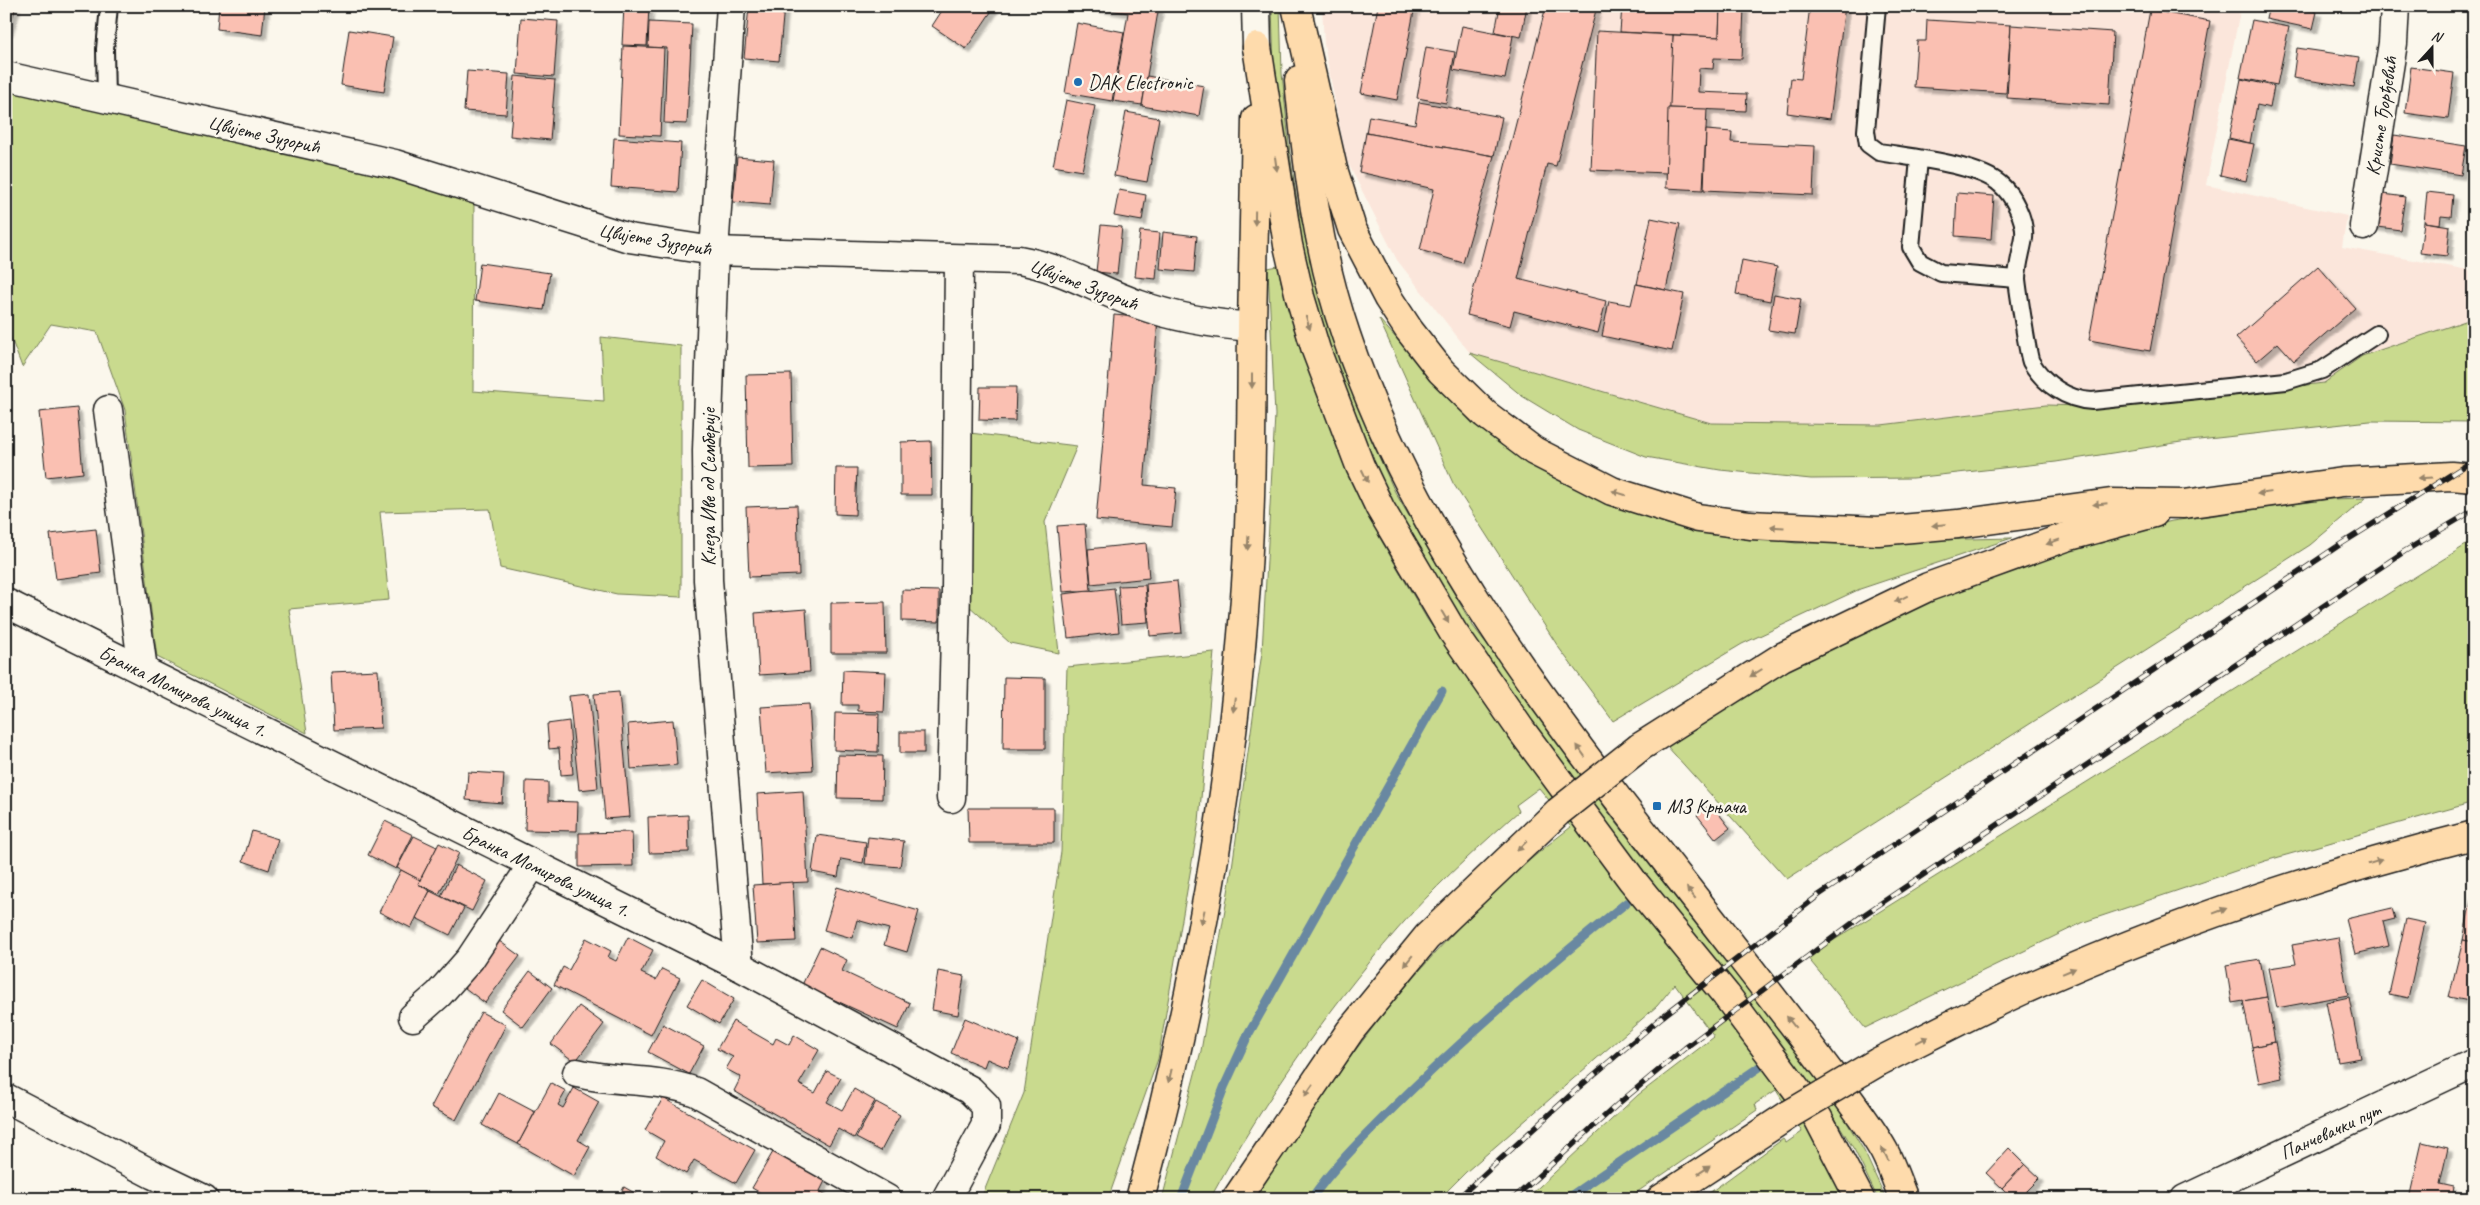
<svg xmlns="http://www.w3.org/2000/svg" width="2480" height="1205" font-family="Caveat,sans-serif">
<defs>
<filter id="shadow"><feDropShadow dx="4.5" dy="4.5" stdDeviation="1" flood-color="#0004"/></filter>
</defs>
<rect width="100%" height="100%" fill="#fbf7ec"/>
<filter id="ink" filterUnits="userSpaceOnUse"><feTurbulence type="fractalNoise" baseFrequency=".02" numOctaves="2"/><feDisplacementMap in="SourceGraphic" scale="10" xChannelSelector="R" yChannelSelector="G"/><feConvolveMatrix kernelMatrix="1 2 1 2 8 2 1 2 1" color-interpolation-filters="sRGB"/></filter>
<g filter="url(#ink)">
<path fill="#fbe6db" d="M1322,6H2241L2206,185L2347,216L2342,247L2474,271V314L2471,319L2362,356L2324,383L2117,407L2046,405L1881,425L1711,423L1470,353L1397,260L1346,159L1324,44Z"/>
<g fill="#c9da8e" stroke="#727b55">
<path d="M1272,6H1280L1282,73L1290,154L1298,208L1348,375L1371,439L1395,492L1473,626L1544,718L1608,812L1808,1067L1845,1119L1864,1151L1886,1199H1878L1855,1151L1835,1118L1572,778L1475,642L1410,537L1364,446L1339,380L1299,250L1275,102Z"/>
<path d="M6,88L474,198L473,391L604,401L601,337L681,346V597L617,594L500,568L490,509L380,512L389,600L289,609L307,733L157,657L125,410L97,332L51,324L22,367L6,325Z"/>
<path d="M1278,266L1282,286L1300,348L1335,439L1380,538L1427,619L1509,736L1815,1134L1845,1199H1701L1783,1139L1786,1143L1802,1132L1776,1090L1755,1104L1757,1110L1627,1199H1526L1638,1095L1714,1037L1675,984L1657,1006L1466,1172L1439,1199H1252C1341,1063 1440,925 1571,827L1539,788L1516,805L1519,811C1482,844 1445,877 1412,913C1336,997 1264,1099 1210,1199H1162L1201,1051L1231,875L1262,652L1275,415L1268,268Z"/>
<path d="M2474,314V422L2370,421L2181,442L2056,462L1913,478L1811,479L1720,470L1646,457L1578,430L1522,396L1470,353L1711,423L1881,425L2046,405L2117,407L2324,383L2362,356L2471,319Z"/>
<path d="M1379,319L1472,423L1522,460L1598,500L1690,529L1796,543L2012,538L1860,589L1742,644L1613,721L1559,648L1453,483Z"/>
<path d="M970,433L1077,446L1045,522L1059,653L1010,643L967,604Z"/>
<path d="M2366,498L2310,545L1787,879L1666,745L1776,659L2053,549L2172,521L2331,499Z"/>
<path d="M2474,540V802L2265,861L2084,922L1865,1028L1807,957Z"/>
<path d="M1214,652L1199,821L1158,1059L1108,1199H981L1024,1093L1061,852L1067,667Z"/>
</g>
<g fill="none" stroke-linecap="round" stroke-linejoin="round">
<g stroke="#6988a1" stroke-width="9">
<path d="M1181,1199L1225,1085L1248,1035L1442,691"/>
<path d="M1311,1199C1334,1166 1364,1137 1392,1109C1466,1035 1545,968 1626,903"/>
<path d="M1566,1199L1764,1064"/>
</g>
</g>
<g fill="#fac0b2" stroke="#1c1c1c" filter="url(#shadow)">
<path d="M6,6H16L8,31H6Z"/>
<path d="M219,6H265L262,35L217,29Z"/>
<path d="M624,6H649L647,46L622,45Z"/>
<path d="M749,6H784L779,61L744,58Z"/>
<path d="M945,6H995L966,49L932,26Z"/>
<path d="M1087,6H1159L1142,105L1113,101L1128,13Z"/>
<path d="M1378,6H1415L1397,100L1361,93Z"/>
<path d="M1500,6H1527L1521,37L1495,32Z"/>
<path d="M1546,6H1597L1556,166L1547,164L1518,279L1606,301L1598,333L1514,311L1510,326L1467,315Z"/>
<path d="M1622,6H1720L1719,37L1620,32Z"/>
<path d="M1720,6H1744L1742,59L1714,58L1713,69L1699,68L1698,92L1747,94L1746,111L1668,108L1673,35L1719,37Z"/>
<path d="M1810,6H1845L1830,119L1787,113L1791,78L1801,79Z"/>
<path d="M2269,6H2294L2317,12L2313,29L2266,19Z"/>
<path d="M2150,10L2210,21L2150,351L2089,340Z"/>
<path d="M521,18L558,21L554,77L517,74Z"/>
<path d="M1927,20L2011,25L2006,93L1914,87L1917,41H1926Z"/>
<path d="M2252,20L2289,27L2277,85L2240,78Z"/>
<path d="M649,22L692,24L687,124L664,123L667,48L648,47Z"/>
<path d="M1077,23L1124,32L1112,101L1065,93Z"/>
<path d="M2011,25L2113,32L2109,105L2007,98Z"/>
<path d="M1462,26L1513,36L1505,79L1453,70Z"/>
<path d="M349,30L393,37L384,92L341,85Z"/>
<path d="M1597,31L1673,35L1667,173L1591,170Z"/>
<path d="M2470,36H2474V59L2468,58Z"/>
<path d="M623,46L664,48L660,136L619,134Z"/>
<path d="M1426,47L1455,52L1446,103L1417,98Z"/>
<path d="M2297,48L2359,57L2354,87L2293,78Z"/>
<path d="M2411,67L2454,73L2448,119L2405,113Z"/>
<path d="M467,71L509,74L506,114L464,111Z"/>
<path d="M515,76L555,80L550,140L510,136Z"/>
<path d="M1147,76L1204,86L1199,116L1142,106Z"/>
<path d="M2241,79L2274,86L2270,108L2257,105L2250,143L2229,138Z"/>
<path d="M1066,100L1095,106L1082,171L1053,166Z"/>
<path d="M1419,102L1502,117L1494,156L1366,133L1369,116L1415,124Z"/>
<path d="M1668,108L1707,109L1703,190L1666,188Z"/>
<path d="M1126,112L1159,118L1147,182L1114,176Z"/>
<path d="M1706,130L1732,132L1731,142L1815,146L1813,195L1704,190Z"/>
<path d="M1366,133L1494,156L1463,263L1420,250L1434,189L1359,172Z"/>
<path d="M2394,135L2466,146L2461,175L2390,164Z"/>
<path d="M614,138L681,143L678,192L611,187Z"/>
<path d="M2228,139L2254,144L2246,181L2220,175Z"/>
<path d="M737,157L774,160L770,205L733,202Z"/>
<path d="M2472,181H2474V227L2467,226Z"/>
<path d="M1119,190L1146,195L1142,221L1114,216Z"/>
<path d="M2427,192L2453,195L2451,217L2441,216L2440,224L2424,222Z"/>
<path d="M1957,193L1994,196L1991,239L1955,236Z"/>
<path d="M2376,193L2405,197L2400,230L2371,226Z"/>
<path d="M1651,218L1680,224L1666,290L1637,284Z"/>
<path d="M2424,222L2450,226L2447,256L2420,253Z"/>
<path d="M1101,225L1122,227L1117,274L1096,272Z"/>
<path d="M1140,231L1160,233L1156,279L1135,277Z"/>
<path d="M1163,232L1197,236L1194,272L1160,269Z"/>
<path d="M1742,260L1777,267L1770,301L1736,294Z"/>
<path d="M480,263L550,273L544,310L475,301Z"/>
<path d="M2318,266L2355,308L2294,361L2278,343L2257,361L2236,338Z"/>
<path d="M1636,284L1684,294L1672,351L1602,336L1609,301L1631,305Z"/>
<path d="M1774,294L1801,299L1795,334L1768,330Z"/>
<path d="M1114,315L1158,319L1144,485L1176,488L1172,527L1096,520Z"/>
<path d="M791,374L793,467L748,468L746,375Z"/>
<path d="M980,387H1016L1015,421L979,420Z"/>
<path d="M77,408L83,473L46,477L39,412Z"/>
<path d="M931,441L932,495H901V442Z"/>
<path d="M836,468H857L855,515L835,514Z"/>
<path d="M797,505L799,575L749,577L746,507Z"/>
<path d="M1085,524L1091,590L1063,592L1057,526Z"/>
<path d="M96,529L101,573L56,579L50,534Z"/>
<path d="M1146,543L1149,578L1091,584L1088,549Z"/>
<path d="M1177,581L1182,633L1150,636L1146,584Z"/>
<path d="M1145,585L1148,622L1121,624L1118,586Z"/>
<path d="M1114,588L1119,632L1068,638L1063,594Z"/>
<path d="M902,590L939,591V622L902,621Z"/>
<path d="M885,602L886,653H831V603Z"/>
<path d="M806,609L810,672L759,675L755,613Z"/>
<path d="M378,670L381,728L334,730L331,672Z"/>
<path d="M843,670L886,672L884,712L858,711V705H842Z"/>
<path d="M1004,677L1045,678V749H1003Z"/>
<path d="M619,692L630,817L605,819L594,694Z"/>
<path d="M589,694L598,788L579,790L569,696Z"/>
<path d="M809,704L813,770L766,773L761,707Z"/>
<path d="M835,713L879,714L878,752L834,750Z"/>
<path d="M673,720L677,765L631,769L628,724Z"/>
<path d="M569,721L573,774L561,775L559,748L549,749L547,724Z"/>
<rect x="900" y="732" width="24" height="21"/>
<path d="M838,755L883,756L882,799L837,798Z"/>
<path d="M468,772L504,774L502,803L466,800Z"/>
<path d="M526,781L548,782V801L578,802L577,831L525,830Z"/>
<path d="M803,791L808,882L762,884L757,794Z"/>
<path d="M1711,804L1730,828L1716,839L1697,815Z"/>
<path d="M968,808H1054V843H969Z"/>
<path d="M688,815L689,852L649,853L648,817Z"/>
<path d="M385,821L413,835L396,869L368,855Z"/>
<path d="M252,831L278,839L269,870L243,861Z"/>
<path d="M632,832L633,866L579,867V833Z"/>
<path d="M817,835L866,842L863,863L841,859L838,877L812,872Z"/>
<path d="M414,836L437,847L420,880L397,868Z"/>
<path d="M868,837L904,841L900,867L865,864Z"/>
<path d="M439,843L459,853L439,894L418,884Z"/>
<path d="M456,865L487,881L472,911L441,896Z"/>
<path d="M401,870L420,880L418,884L430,891L411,928L379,912Z"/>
<path d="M793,882L796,941L757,943L753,885Z"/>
<path d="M2474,885V942L2463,940Z"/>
<path d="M837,887L919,911L907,952L884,945L889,929L857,920L852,938L824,930Z"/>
<path d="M430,891L464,908L450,935L416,918Z"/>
<path d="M2392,908L2395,919L2383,922L2389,946L2355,954L2346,919Z"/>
<path d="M2406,919L2425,923L2408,998L2389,994Z"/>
<path d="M628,937L653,950L641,973L656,980L662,969L680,978L651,1035L554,985L563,967L569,970L586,938L611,951L608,957L616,961Z"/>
<path d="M2338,937L2348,995L2277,1008L2269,968L2296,964L2292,945Z"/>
<path d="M495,938L520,956L485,1003L461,985Z"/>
<path d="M2463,940L2474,942V1002L2449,997Z"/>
<path d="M820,947L847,960L842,971L910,1003L898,1029L802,985Z"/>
<path d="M2260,959L2267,997L2232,1003L2226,965Z"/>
<path d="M530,971L552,988L523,1027L501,1010Z"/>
<path d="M938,971L964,976L958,1015L932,1010Z"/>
<path d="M702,980L734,999L719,1024L687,1005Z"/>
<path d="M2267,997L2275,1042L2252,1047L2243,1001Z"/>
<path d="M2349,997L2361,1058L2338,1062L2326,1002Z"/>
<path d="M579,1006L604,1024L575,1062L551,1044Z"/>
<path d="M481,1012L506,1025L456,1120L431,1107Z"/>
<path d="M965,1018L1019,1041L1008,1068L987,1059L984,1067L951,1053Z"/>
<path d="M733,1021L773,1044L776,1038L789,1045L794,1035L819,1050L799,1084L815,1093L827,1071L841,1078L827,1102L842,1110L854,1089L875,1101L854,1138L838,1129L829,1145L734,1091L741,1077L726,1069L733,1057L717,1049Z"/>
<path d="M663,1024L704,1046L689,1074L648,1052Z"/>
<path d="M2275,1042L2282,1078L2259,1083L2252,1047Z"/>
<path d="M551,1083L566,1091L558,1105L563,1108L574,1088L599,1102L578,1140L590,1147L574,1176L518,1144Z"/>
<path d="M499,1093L535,1112L518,1144L482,1125Z"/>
<path d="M663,1098L755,1150L736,1183L694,1160L686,1174L656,1156L664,1141L645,1130Z"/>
<path d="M876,1102L900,1115L881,1151L856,1138Z"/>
<path d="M2422,1142L2448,1148L2440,1184L2454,1187L2452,1199H2409Z"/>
<path d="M2009,1148L2025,1164L2002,1188L1986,1173Z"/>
<path d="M773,1152L825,1181L820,1191L832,1199H771L752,1188Z"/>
<path d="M2025,1164L2040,1178L2019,1199H2013L2002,1188Z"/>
<path d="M624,1187L645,1199H618Z"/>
</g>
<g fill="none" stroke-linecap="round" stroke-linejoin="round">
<defs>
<g id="service">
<path d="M1877,6L1866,131L1868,144L1879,152C1908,157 1978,164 2000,184C2013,195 2026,220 2024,238C2022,251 2017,266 2017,279C2018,289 2028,356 2031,362C2044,384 2067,400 2092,401L2286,381L2322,370L2377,334"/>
<path d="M106,99L105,49L109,6"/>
<path d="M1919,159L1911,247L1920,262L1941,273L2017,279"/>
</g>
<g id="minor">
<path d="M731,6L714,251L707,450L708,580L739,966"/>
<path d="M6,76L395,164L629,238L714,251L1019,260C1060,267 1098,290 1137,304C1173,317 1213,324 1252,327"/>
<path d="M2364,226L2393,43L2395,6"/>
<path d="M108,410L143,670"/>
<path d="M6,603L739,966L970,1090L986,1106V1125L946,1199"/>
<path d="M951,798L956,591L959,259"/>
<path d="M413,1017L439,994L470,959L533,864"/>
<path d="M577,1073C618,1083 654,1077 696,1092L887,1199"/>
<path d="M6,1098L154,1175L204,1199"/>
<path d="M2185,1199L2474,1063"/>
</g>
<path id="secondary" d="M1256,6L1257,47"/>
<g id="primary">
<path d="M1296,6L1333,169L1352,229L1388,298L1409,330L1441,371L1485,414L1534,451L1612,491L1698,518L1750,525L1878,531L1958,524L2111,503L2184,504L2343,482L2451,476L2474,478"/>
<path d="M1257,47L1288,245L1300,297L1316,350L1360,466L1380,508L1453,632L1521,730L1632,880L1726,995L1818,1118L1860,1199"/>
<path d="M1299,80C1307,165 1318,254 1346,335C1418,550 1563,729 1701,906C1746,964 1792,1022 1836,1081C1852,1104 1870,1126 1884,1151C1892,1166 1897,1183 1904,1199"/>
<path d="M1640,747L1782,657L1928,587L2066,537L2154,513"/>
<path d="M1878,1062C1922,1040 1966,1017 2010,996C2159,927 2315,875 2474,835"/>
<path d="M1140,1199C1191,1008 1229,809 1244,611C1252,516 1251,422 1252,327C1253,257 1255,188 1256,119"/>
<path d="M1236,1199L1350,1031L1427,937L1558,812"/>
<path d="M1661,1199L1790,1114"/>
</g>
</defs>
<use href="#service" stroke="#1c1c1c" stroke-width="20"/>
<use href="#minor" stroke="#1c1c1c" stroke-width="31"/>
<use href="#secondary" stroke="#1c1c1c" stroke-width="31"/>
<use href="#primary" stroke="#1c1c1c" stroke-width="31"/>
<use href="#service" stroke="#fbf7ec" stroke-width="16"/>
<use href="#minor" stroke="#fbf7ec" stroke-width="28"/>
<use href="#secondary" stroke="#fbf7ec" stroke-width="28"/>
<use href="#primary" stroke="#fedbac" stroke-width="28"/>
<defs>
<g id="rail">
<path d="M1457,1199L1577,1089L1662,1017L1819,895L2341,544L2474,460"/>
<path d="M1513,1199L1618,1104L1685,1048L1862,916L2405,551L2474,510"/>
</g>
</defs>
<use href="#rail" stroke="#1c1c1c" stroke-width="5.5"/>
<use href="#rail" stroke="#fbf7ec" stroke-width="4" stroke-dasharray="11" stroke-linecap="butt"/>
<defs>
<g id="primary-bridge">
<path d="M1558,812L1640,747"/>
<path d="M1790,1114L1878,1062"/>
</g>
</defs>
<use href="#primary-bridge" stroke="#1c1c1c" stroke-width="31" stroke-linecap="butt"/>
<use href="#primary-bridge" stroke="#fedbac" stroke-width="28"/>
</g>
<defs><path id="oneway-solid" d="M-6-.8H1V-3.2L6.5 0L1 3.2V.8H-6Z" transform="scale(1.25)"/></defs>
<g fill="#98856b">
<use href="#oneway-solid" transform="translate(1276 164) rotate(82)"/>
<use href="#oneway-solid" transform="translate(1255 218) rotate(91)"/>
<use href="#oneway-solid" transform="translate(1308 323) rotate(73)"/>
<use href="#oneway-solid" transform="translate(1252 381) rotate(90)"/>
<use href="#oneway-solid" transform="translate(1365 476) rotate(64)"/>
<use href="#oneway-solid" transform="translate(2425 478) rotate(177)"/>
<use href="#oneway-solid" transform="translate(1619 493) rotate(-162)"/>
<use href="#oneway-solid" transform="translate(2264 493) rotate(172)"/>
<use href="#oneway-solid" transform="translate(2100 504) rotate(174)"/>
<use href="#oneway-solid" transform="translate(1939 525) rotate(175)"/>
<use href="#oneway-solid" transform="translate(1777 527) rotate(-176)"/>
<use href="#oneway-solid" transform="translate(2053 542) rotate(160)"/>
<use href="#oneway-solid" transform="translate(1248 543) rotate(93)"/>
<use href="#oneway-solid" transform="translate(1901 599) rotate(154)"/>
<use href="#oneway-solid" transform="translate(1445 617) rotate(60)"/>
<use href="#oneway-solid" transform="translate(1756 673) rotate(148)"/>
<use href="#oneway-solid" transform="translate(1234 705) rotate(97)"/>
<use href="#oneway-solid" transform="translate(1581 751) rotate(-125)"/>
<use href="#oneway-solid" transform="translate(1522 846) rotate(136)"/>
<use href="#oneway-solid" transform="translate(2375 862) rotate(-17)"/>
<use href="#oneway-solid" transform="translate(1691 893) rotate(-128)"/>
<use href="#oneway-solid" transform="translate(2220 911) rotate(-21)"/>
<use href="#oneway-solid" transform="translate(1203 917) rotate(102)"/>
<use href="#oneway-solid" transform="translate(1408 961) rotate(129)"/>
<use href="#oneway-solid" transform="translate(2069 971) rotate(-23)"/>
<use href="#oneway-solid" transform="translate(1791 1022) rotate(-128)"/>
<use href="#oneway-solid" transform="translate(1922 1040) rotate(-26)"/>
<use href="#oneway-solid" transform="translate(1170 1076) rotate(103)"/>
<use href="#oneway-solid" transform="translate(1309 1090) rotate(125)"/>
<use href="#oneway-solid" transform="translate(1885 1154) rotate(-117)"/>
<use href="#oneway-solid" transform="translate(1704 1170) rotate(-33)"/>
</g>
</g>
<g fill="#1f6fb2" stroke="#fbf7ec" stroke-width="2">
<circle cx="1078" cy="82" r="5"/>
<rect x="1652" y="801" width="10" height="10" rx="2.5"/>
</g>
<g text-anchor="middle" stroke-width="5" stroke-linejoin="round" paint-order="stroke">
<g font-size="20" fill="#1c1c1c" stroke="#fbf7ec" text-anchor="start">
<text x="1088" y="89">DAK Electronic</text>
<text x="1667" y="813">МЗ Крњача</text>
</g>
<g font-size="20" fill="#1c1c1c" stroke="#fbf7ec">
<text transform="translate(2381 116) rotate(-81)" y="7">Кристе Ђорђевић</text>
<text transform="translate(264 134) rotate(13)" y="7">Цвијете Зузорић</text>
<text transform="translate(655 239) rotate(10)" y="7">Цвијете Зузорић</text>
<text transform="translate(1084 284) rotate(21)" y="7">Цвијете Зузорић</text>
<text transform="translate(708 487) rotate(-90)" y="7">Кнеза Иве од Семберије</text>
<text transform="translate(183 691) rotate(26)" y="7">Бранка Момирова улица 1.</text>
<text transform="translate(546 871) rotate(26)" y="7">Бранка Момирова улица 1.</text>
<text transform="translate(2330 1131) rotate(-25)" y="7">Панчевачки пут</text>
</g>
</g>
<rect width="2480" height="1205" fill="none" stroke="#fbf7ec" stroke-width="25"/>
<rect x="12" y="12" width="2455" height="1180" fill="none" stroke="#1c1c1c" stroke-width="2" filter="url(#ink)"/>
<g transform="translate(2432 48) rotate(21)" stroke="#fbf7ec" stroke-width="4" paint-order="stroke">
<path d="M0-4L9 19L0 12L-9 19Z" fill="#1c1c1c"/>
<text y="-8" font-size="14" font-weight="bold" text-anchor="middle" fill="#1c1c1c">N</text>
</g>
</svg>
